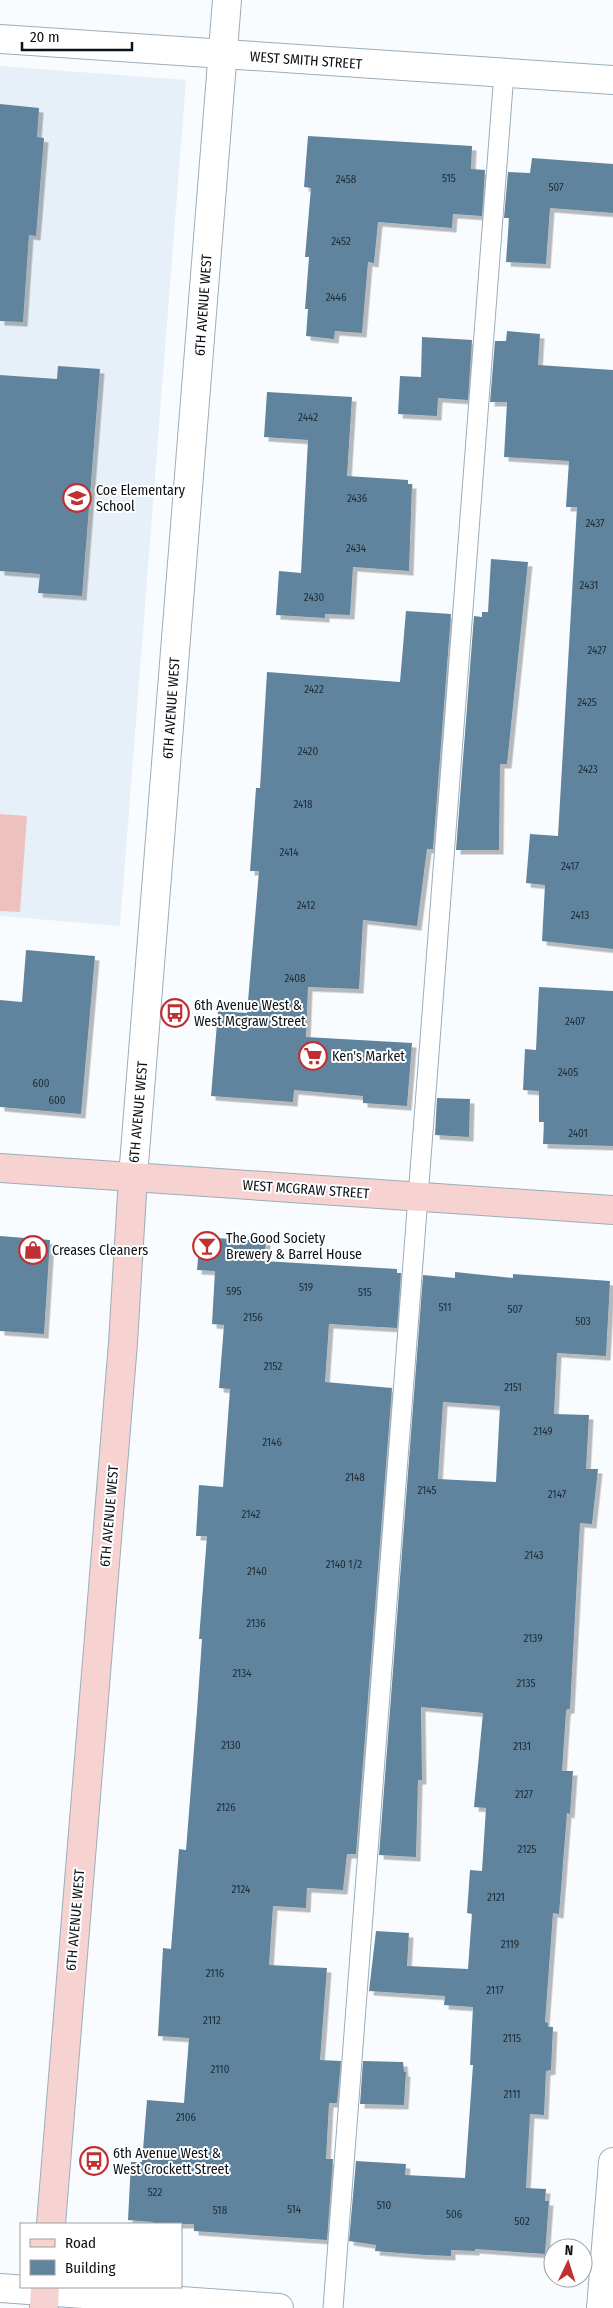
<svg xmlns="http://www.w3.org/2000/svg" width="613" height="2308" font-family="'Fira Sans Condensed',sans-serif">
<defs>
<filter id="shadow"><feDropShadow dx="4.5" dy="4.5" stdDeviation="0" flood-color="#0004"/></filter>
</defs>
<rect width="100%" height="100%" fill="#f8fcff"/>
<path fill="#e7f0f8" d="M0,66L186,80L120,926L0,916Z"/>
<path fill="#edc2be" d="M0,814L27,816L20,912L0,911Z"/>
<g fill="#60849e" fill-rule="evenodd" filter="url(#shadow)">
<path d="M0,104L39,108L37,137L44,138L36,236L29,235L23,322L0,321Z"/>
<path d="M308,136L472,146L471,169L485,170L482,216L453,214L452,228L378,222L374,263L368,262L362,333L335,331L334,339L306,336L308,309H305L309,257H305L311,188L304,187Z"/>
<path d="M532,158L613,164V213L550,208L546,264L506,262L509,218H504L508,172L530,173Z"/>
<path d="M507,331L540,334L538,365L613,370V949L542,941L545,885L526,883L530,834L558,836L577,507H566L569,461L504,457L507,402H490L495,341H506Z"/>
<path d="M422,337L472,340L468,400L438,398L437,416L398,414L400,376L421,377Z"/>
<path d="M58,366L100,369L82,596L38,593L40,574L0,571V375L57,379Z"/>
<path d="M267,392L352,397L347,476L408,480V484H412L409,571L353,567L350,615L325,614V618L276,615L279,571L301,573L308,440L264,437Z"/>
<path d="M491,559L528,562L507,764H500L499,850H456L474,616L482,617V612H488Z"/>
<path d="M406,611L451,614L433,849H427L417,926L363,920L359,989L308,987L306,1037L412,1043L407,1106L363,1103V1096L294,1090L293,1102L211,1096L218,1011L247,1013L259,871H250L256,788H260L267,672L400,682Z"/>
<path d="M26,950L95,956L81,1114L0,1107V1000L22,1002Z"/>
<path d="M539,987L613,991V1146L543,1144L544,1122H539V1091L523,1090L525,1049L536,1050Z"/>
<path d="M437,1098L470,1099L469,1137L435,1135Z"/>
<path d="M0,1236L50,1240L44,1334L0,1331Z"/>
<path d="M200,1237L266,1241L264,1261L397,1269V1273H401L397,1328L329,1324L325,1382L392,1388L356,1854H347L343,1890L307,1888L306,1908L273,1906L269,1965L327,1968L320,2060L341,2061L337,2103H329L326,2159H333L327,2240L194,2231V2224H153V2222L128,2220L131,2162H142L147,2100L184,2103L189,2038L158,2036L163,1948L171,1949L179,1849L186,1850L197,1711L202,1639H199L207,1536H196L199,1485L223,1487L230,1389L219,1388L224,1325L212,1324L215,1271L197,1270Z"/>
<path d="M455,1272L513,1278V1274L610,1281L606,1356L557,1353L554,1414L589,1415L586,1469H598L592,1524L580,1523L570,1709H567L566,1712L562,1771H573L570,1814L567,1813L559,1914L553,1913L545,2022L548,2023V2027H553L551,2070L546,2071L544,2115L530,2114L526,2188L546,2189L545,2201H549L545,2254L475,2249V2251L451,2250V2256L425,2255L375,2251L376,2245L349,2241L356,2161L406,2164L405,2175L465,2178L473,2065H470L473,2007L444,2005L445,1996L369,1991L376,1931L409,1933L407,1966L468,1969L472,1914L467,1913L470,1870L482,1871L486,1808L474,1807L483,1713L421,1707L422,1780H418L416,1857L379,1855L423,1275L455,1278ZM443,1402L500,1406L496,1482L438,1479Z"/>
<path d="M363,2061L403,2062L404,2072H406L404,2105L360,2104Z"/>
</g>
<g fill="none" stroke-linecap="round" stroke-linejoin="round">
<defs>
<path id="lane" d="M333,2308L504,73"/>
<g id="street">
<path d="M0,39L613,80"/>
<path d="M133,1177L227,0"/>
<path d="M0,2288L279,2308"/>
<path d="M601,2308L613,2162"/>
</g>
<g id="secondary">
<path d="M0,1168L613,1210"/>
<path d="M51,2224L123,1343L133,1177"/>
<path d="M44,2308L45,2287"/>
</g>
</defs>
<use href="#lane" stroke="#9badba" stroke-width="21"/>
<use href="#street" stroke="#9badba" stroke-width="30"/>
<use href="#secondary" stroke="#9badba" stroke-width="30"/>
<use href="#lane" stroke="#fff" stroke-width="19"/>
<use href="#street" stroke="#fff" stroke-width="28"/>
<use href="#secondary" stroke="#f6d2d0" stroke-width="28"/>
</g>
<defs>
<symbol id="school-ring" viewBox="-11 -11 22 22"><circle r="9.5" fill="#fff" stroke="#c03033" stroke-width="1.5"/><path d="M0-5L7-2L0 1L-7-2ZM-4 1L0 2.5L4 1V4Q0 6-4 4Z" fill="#c03033"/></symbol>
<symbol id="bus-ring" viewBox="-11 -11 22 22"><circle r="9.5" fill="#fff" stroke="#c03033" stroke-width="1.5"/><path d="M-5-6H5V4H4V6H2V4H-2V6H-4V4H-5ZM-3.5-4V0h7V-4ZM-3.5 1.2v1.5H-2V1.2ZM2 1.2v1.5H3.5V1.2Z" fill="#c03033"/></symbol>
<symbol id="supermarket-ring" viewBox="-11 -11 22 22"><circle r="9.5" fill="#fff" stroke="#c03033" stroke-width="1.5"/><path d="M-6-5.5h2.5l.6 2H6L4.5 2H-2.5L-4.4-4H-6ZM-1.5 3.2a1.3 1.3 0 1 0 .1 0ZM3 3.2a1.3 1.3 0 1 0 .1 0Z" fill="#c03033"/></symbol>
<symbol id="bar-ring" viewBox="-11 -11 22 22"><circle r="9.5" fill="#fff" stroke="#c03033" stroke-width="1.5"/><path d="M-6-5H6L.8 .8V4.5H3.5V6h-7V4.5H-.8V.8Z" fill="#c03033"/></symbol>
<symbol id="shop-ring" viewBox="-11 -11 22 22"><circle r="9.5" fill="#fff" stroke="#c03033" stroke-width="1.5"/><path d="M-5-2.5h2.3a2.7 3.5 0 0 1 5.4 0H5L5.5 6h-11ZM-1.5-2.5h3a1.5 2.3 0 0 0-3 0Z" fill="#c03033"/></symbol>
</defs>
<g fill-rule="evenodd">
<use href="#school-ring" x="61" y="482" width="32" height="32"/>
<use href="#bus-ring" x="159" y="997" width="32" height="32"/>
<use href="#supermarket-ring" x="297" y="1040" width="32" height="32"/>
<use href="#bar-ring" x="191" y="1230" width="32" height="32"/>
<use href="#shop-ring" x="17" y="1234" width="32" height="32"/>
<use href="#bus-ring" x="78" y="2145" width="32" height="32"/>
</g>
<g text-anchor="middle" stroke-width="4" stroke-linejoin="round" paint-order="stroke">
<g font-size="11" fill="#202e38">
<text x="449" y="182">515</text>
<text x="346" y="183">2458</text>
<text x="556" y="191">507</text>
<text x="341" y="245">2452</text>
<text x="336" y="301">2446</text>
<text x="308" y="421">2442</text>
<text x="357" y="502">2436</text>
<text x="595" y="527">2437</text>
<text x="356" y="552">2434</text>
<text x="589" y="589">2431</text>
<text x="314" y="601">2430</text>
<text x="597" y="654">2427</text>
<text x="314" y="693">2422</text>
<text x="587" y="706">2425</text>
<text x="308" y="755">2420</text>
<text x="588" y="773">2423</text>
<text x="303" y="808">2418</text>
<text x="289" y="856">2414</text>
<text x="570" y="870">2417</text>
<text x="306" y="909">2412</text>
<text x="580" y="919">2413</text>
<text x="295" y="982">2408</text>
<text x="575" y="1025">2407</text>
<text x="568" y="1076">2405</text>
<text x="41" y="1087">600</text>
<text x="57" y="1104">600</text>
<text x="578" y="1137">2401</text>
<text x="306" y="1291">519</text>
<text x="234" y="1295">595</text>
<text x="365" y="1296">515</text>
<text x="445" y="1311">511</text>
<text x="515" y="1313">507</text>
<text x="253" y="1321">2156</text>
<text x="583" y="1325">503</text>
<text x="273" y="1370">2152</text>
<text x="513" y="1391">2151</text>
<text x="543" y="1435">2149</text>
<text x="272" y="1446">2146</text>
<text x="355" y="1481">2148</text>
<text x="427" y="1494">2145</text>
<text x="557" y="1498">2147</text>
<text x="251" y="1518">2142</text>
<text x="534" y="1559">2143</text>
<text x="344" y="1568">2140 1/2</text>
<text x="257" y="1575">2140</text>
<text x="256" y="1627">2136</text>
<text x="533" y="1642">2139</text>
<text x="242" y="1677">2134</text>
<text x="526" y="1687">2135</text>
<text x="231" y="1749">2130</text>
<text x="522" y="1750">2131</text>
<text x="524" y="1798">2127</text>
<text x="226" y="1811">2126</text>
<text x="527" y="1853">2125</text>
<text x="241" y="1893">2124</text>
<text x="496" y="1901">2121</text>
<text x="510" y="1948">2119</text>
<text x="215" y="1977">2116</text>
<text x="495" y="1994">2117</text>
<text x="212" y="2024">2112</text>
<text x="512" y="2042">2115</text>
<text x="220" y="2073">2110</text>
<text x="512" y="2098">2111</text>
<text x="186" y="2121">2106</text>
<text x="155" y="2196">522</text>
<text x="384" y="2209">510</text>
<text x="294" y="2213">514</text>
<text x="220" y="2214">518</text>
<text x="454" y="2218">506</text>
<text x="522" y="2225">502</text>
</g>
<g font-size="14" fill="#0b1116" stroke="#fff">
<text transform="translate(306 60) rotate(4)" y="5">WEST SMITH STREET</text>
<text transform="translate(203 305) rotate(-86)" y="5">6TH AVENUE WEST</text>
<text transform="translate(171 708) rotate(-86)" y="5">6TH AVENUE WEST</text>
<text transform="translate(138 1112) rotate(-85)" y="5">6TH AVENUE WEST</text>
<text transform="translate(306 1189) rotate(4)" y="5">WEST MCGRAW STREET</text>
<text transform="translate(109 1516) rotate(-85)" y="5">6TH AVENUE WEST</text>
<text transform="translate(75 1920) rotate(-85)" y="5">6TH AVENUE WEST</text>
</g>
<g font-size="14" fill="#0b1116" stroke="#fff" text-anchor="start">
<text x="96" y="495">Coe Elementary<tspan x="96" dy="16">School</tspan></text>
<text x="194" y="1010">6th Avenue West &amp;<tspan x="194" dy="16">West Mcgraw Street</tspan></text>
<text x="332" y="1061">Ken's Market</text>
<text x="226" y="1243">The Good Society<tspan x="226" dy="16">Brewery &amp; Barrel House</tspan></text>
<text x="52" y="1255">Creases Cleaners</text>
<text x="113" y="2158">6th Avenue West &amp;<tspan x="113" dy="16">West Crockett Street</tspan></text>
</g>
</g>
<rect x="20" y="2223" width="162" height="65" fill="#ffffff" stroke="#9da0a2"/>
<rect x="30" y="2239" width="25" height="8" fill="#f6d2d0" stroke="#9da0a2"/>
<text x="65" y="2248" font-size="15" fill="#0b1116">Road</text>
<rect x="30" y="2260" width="25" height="15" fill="#60849e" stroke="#9da0a2"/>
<text x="65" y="2273" font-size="15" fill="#0b1116">Building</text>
<g transform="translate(568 2263) rotate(4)"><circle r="24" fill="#ffffff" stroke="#9da0a2"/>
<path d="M0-4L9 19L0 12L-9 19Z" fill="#c03033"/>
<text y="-8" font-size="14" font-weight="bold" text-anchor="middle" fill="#0b1116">N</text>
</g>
<path d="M22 42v8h110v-8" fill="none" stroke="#0b1116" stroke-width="2.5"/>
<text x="30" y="42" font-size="15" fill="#0b1116" stroke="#ffffff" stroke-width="4" paint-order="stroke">20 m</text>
</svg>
